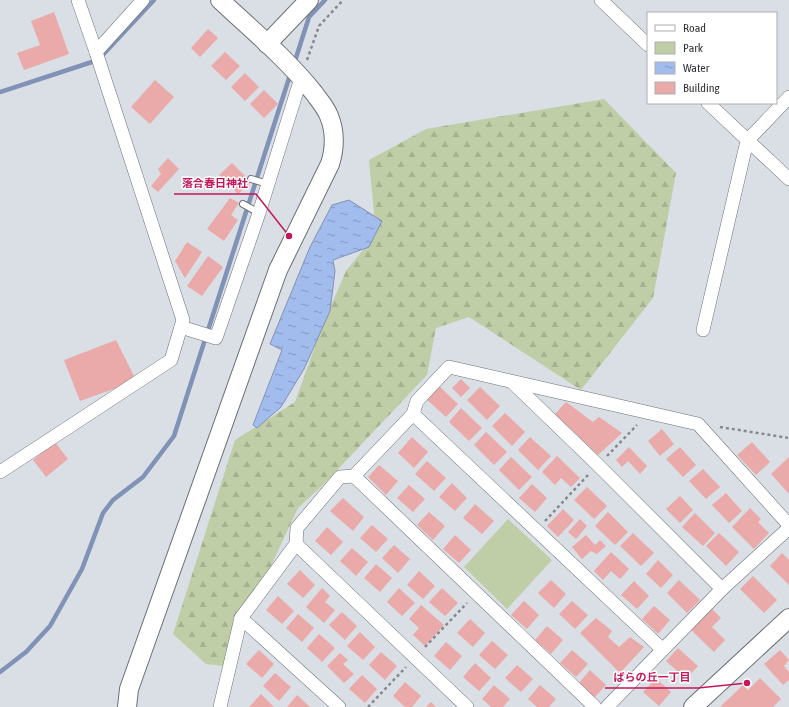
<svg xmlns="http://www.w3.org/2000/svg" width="789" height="707" font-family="'Asap Condensed','Noto Sans JP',sans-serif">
<defs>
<pattern id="forest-firs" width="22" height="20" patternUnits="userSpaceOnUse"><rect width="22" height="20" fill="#bfcea6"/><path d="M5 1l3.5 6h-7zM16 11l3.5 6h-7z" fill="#a5b190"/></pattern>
<pattern id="water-ripples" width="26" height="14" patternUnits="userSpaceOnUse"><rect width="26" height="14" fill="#a2bced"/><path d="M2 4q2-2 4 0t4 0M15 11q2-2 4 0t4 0" fill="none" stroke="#8599c1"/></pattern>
</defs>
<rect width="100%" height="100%" fill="#dadfe6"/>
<path fill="url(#forest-firs)" d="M604,99L676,173L653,298L581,390L469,317L436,328L427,375L325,483L298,508L224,666L206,664L173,634L235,440L295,402L323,324L346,271L376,234L369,160L426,129Z"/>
<path fill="#bfcea6" d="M508,519L552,560L507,609L464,567Z"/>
<path fill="url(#water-ripples)" stroke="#8093b6" d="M349,200L382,221L369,247L333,260L335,271L330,311L304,369L281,407L257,428L253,425L282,350L270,344L310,247L332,205Z"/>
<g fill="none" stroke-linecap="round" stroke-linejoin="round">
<g stroke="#8093b6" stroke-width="4.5">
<path d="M294,64L309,17L325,0"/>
<path d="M0,92L98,60L154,0"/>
<path d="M0,672L26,652L50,626L82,569L103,513L113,500L143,477L174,436L291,72"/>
</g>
</g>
<g fill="#eaaaa9">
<path d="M54,12L69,54L24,70L17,53L40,45L31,21Z"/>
<path d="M208,29L218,38L200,57L191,48Z"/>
<path d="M225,52L240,66L226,80L211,66Z"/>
<path d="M245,73L259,87L245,101L231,87Z"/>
<path d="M155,80L174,97L150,124L131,107Z"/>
<path d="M264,90L278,104L264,118L250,104Z"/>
<path d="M168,158L179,169L158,192L151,186L161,174L158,169Z"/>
<path d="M232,163L251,182L238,194L219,175Z"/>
<path d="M230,198L239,203L231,215L238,220L224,241L207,229Z"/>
<path d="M187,242L202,252L185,278L175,261Z"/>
<path d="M208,256L223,267L202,296L187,286Z"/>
<path d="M116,340L134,376L119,387L80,401L64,360Z"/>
<path d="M461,379L470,388L461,397L452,388Z"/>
<path d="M438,385L458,404L446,417L425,398Z"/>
<path d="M480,387L500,406L487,420L467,400Z"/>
<path d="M566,402L593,422L599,417L622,433L598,455L555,414Z"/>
<path d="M461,408L482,428L469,441L449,422Z"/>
<path d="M505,413L525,432L512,446L492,426Z"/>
<path d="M662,429L674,444L660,456L648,441Z"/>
<path d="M486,432L507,452L494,465L474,445Z"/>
<path d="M412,437L428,452L414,468L398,453Z"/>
<path d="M530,437L551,456L538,470L518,450Z"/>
<path d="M55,442L68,459L46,477L33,460Z"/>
<path d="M752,442L770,462L756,475L737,455Z"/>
<path d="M629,447L647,466L640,474L628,461L622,467L616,460Z"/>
<path d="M680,447L696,465L683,477L666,459Z"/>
<path d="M557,456L580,478L571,487L561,478L555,485L542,472Z"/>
<path d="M511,457L532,477L519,490L499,470Z"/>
<path d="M789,457V494L771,474Z"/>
<path d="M427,461L446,478L434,491L415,474Z"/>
<path d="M379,465L398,481L386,495L368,477Z"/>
<path d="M703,469L720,487L706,499L689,481Z"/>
<path d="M452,483L467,498L455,511L439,497Z"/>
<path d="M532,484L547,498L535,512L519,498Z"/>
<path d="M409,485L425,499L413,512L397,498Z"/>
<path d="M587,487L607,506L594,519L574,500Z"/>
<path d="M726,493L742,511L729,523L712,505Z"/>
<path d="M680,496L693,510L680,523L666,509Z"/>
<path d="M343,498L364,517L353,531L330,511Z"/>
<path d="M475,504L494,521L482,534L463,518Z"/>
<path d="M750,508L761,519L758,522L769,533L754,549L732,527Z"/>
<path d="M563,509L574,520L558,537L547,526Z"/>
<path d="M429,512L445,526L433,540L417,525Z"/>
<path d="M608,512L628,532L615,545L595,526Z"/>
<path d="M695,513L715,533L703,546L682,527Z"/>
<path d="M580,519L587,526L576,539L568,532Z"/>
<path d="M372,525L388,539L376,552L360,538Z"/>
<path d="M327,527L343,542L331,555L315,541Z"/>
<path d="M633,533L654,553L641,566L620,546Z"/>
<path d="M719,533L739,552L726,566L706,546Z"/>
<path d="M455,535L471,550L459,563L443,549Z"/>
<path d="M586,535L595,545L600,540L606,546L597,554L591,551L582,559L572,547Z"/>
<path d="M394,545L410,559L398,573L382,558Z"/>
<path d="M352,548L368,562L356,576L340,561Z"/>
<path d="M611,552L629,569L620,579L611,571L603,580L594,571Z"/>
<path d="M782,553L789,560V585L770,566Z"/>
<path d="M658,560L673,575L661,588L646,574Z"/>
<path d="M376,564L392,578L380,592L364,578Z"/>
<path d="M300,570L315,585L303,598L287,584Z"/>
<path d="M419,571L435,586L423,599L407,585Z"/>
<path d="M753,576L777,600L764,613L740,589Z"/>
<path d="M551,580L566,594L554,608L538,593Z"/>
<path d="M679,580L700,600L687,613L667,593Z"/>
<path d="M634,581L649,596L637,609L621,595Z"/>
<path d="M322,588L330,596L325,602L335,610L324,623L306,607Z"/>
<path d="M399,588L415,603L402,616L387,602Z"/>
<path d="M442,588L458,603L445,616L429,602Z"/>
<path d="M278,596L294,611L282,624L266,610Z"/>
<path d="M524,601L539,615L527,629L511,615Z"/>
<path d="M572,601L588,615L575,629L559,614Z"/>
<path d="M421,605L444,625L425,646L413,635L419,628L409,619Z"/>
<path d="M654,606L670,620L658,634L642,619Z"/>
<path d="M711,608L721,618L712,627L725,640L714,652L691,630Z"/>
<path d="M342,612L357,626L345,640L329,625Z"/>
<path d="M298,614L314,628L302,642L286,628Z"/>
<path d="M596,618L612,631L608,637L619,647L630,637L644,647L620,673L580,633Z"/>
<path d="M470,619L485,633L473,647L457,633Z"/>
<path d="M547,626L563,640L551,654L535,640Z"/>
<path d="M360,632L375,647L363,660L347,646Z"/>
<path d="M319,634L335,648L322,662L307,648Z"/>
<path d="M492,641L508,655L495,669L479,655Z"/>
<path d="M446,642L462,656L450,670L434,656Z"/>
<path d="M678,648L698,666L686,679L666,661Z"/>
<path d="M259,650L274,664L262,678L246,664Z"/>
<path d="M572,650L588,664L576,677L560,663Z"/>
<path d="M780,650L789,660L784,666L789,672V680L783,685L764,664Z"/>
<path d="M381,652L397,666L385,680L369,665Z"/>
<path d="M340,653L348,660L343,664L354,674L344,683L327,666Z"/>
<path d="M475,663L491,678L479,691L463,677Z"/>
<path d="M517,665L533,679L521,692L505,678Z"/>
<path d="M590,670L606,685L594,698L578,684Z"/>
<path d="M275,673L291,687L279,701L263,686Z"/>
<path d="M362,675L377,689L365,703L349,689Z"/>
<path d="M656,678L671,692L659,706L643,692Z"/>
<path d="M760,678L781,699L773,707H720L743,685L748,690Z"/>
<path d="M405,682L421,696L412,707H405L393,696Z"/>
<path d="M494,685L510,699L503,707H491L482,699Z"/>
<path d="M540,685L556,699L549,707H537L528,699Z"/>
<path d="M261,694L274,707H249Z"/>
<path d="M297,695L310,707H287Z"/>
<path d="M431,702L436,707H426Z"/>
</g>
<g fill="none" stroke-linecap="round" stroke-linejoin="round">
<defs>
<g id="lane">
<path d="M251,179L268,184"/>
<path d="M243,204L259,213"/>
</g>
<g id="street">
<path d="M78,0L96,52"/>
<path d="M601,0L648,45"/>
<path d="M708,103L789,179"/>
<path d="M181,327L216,338L259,213L301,78"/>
<path d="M703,330L747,141L789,97"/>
<path d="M512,382L598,465L722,589"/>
<path d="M413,414L662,649"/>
<path d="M0,472L171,360L183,320L96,52L143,0"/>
<path d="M354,476L595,707"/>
<path d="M296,544L467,707"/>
<path d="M241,618L339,707"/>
<path d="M220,707L241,618L296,544L297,528L340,477L354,476L413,414L417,401L449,367L698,424L789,525"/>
<path d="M607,707L722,589L789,528"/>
</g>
<g id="secondary">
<path d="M267,44L309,0"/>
<path d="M127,707L129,689L278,270L330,164C335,148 336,133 329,116C326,108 319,100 314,93C287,59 252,30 220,0"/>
<path d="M693,707L789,618"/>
</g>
</defs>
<use href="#lane" stroke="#6b7075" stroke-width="8"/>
<use href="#street" stroke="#6b7075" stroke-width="14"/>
<use href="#secondary" stroke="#6b7075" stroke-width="20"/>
<g stroke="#85898e" stroke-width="2.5" stroke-dasharray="3 3" stroke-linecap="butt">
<path d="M307,60L319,26L343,0"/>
<path d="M720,427L789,438"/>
<path d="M607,456L637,425"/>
<path d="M545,521L588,475"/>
<path d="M425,647L467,603"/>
<path d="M368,707L406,667"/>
</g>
<use href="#lane" stroke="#fff" stroke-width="6"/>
<use href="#street" stroke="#fff" stroke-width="13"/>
<use href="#secondary" stroke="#fff" stroke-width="18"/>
</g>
<path fill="none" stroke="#c2185b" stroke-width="1.5" d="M289 236L256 194H174M747 683L698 688H605"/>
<g fill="#c2185b" stroke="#fff" stroke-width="1.5">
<circle cx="289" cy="236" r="4"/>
<circle cx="747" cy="683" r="4"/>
</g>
<g font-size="11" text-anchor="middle" font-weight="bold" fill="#c2185b" stroke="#fff" stroke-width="3" stroke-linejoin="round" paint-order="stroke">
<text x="215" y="187">落合春日神社</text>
<text x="652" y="681">ばらの丘一丁目</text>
</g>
<rect x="647" y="12" width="130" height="92" fill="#ffffff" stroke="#adadaf"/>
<rect x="655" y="25" width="20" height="6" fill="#ffffff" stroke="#adadaf"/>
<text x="683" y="32" font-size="12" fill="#313336">Road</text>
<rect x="655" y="42" width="20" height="12" fill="#bfcea6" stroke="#adadaf"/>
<text x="683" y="52" font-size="12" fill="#313336">Park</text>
<rect x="655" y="62" width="20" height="12" fill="url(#water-ripples)" stroke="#adadaf"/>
<text x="683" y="72" font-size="12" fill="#313336">Water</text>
<rect x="655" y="82" width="20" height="12" fill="#eaaaa9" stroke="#adadaf"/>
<text x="683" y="92" font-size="12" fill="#313336">Building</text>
</svg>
